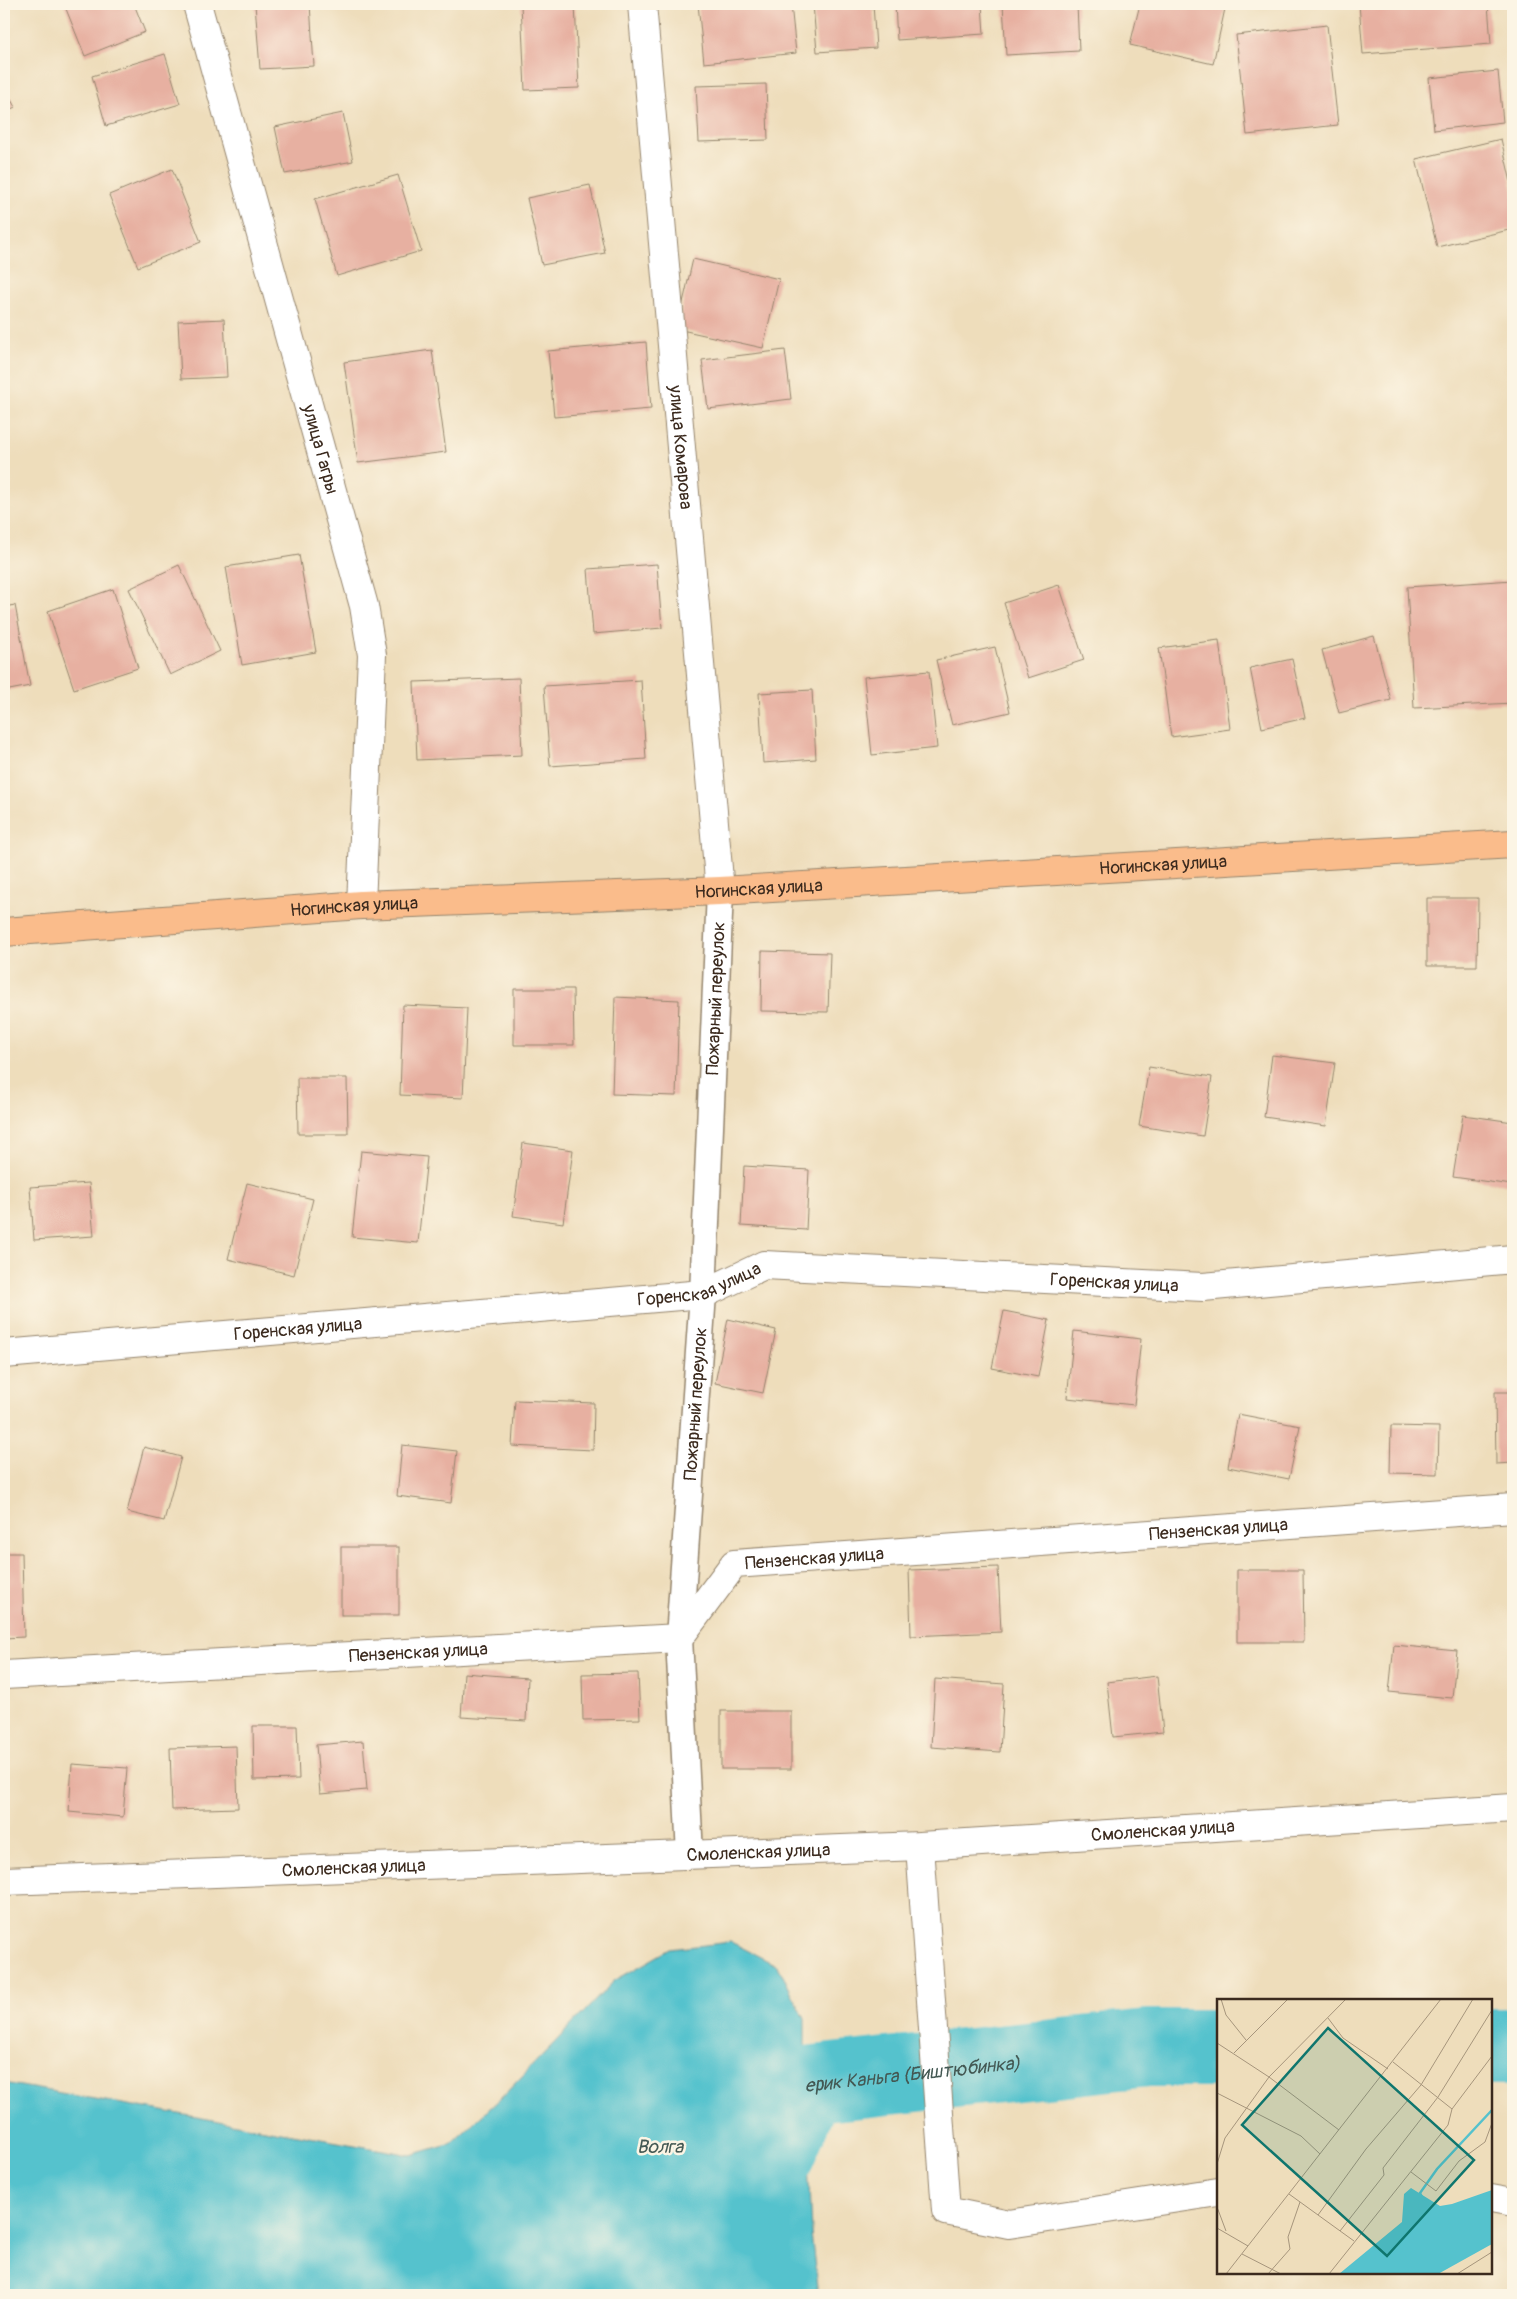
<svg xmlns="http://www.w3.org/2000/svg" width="1517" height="2299" font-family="Pangolin,sans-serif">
<rect width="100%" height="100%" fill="#fcf5e5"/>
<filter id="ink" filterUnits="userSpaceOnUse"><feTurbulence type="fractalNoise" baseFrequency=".02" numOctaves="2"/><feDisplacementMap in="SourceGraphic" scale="10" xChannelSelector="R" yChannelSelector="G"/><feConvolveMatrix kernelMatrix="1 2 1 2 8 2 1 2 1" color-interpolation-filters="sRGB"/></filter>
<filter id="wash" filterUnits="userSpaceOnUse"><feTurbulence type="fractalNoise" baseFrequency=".0096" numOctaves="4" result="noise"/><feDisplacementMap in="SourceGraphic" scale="20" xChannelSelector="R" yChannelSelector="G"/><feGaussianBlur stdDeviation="1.12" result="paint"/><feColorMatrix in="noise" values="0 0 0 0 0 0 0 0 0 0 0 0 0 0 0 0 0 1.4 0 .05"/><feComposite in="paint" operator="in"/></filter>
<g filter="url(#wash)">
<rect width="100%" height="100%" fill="#edb"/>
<path fill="#55c2cd" stroke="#487676" d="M731,1942L778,1966L805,2019V2085L811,2233L818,2295H4V2083L411,2155L452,2143L499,2100L614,1981L670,1949Z"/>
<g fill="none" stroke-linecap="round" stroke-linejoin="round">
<g stroke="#55c2cd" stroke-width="78">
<path d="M1491,2047H1513"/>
<path id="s1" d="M716,2295L805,2085L1148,2048H1218"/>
</g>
</g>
<g id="blocks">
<g fill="#e7b0a1">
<path d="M64,4H134L145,32L85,56Z"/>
<path d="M255,4H310L314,66L260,69Z"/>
<path d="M521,4H575L579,88L525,90Z"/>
<path d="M698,4H791L796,53L704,63Z"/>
<path d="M813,4H873L876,48L817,52Z"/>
<path d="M895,4H982L984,34L897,40Z"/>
<path d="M1003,4H1077L1079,51L1006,55Z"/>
<path d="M1140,4H1226L1213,64L1130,45Z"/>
<path d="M1359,4H1488L1491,44L1363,54Z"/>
<path d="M1327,25L1338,125L1247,135L1236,35Z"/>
<path d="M165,54L180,104L106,126L92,76Z"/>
<path d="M1498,71L1503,122L1434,130L1429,78Z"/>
<path d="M766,84L768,140L699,142L696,86Z"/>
<path d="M4,87L15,107L4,113Z"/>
<path d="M343,113L353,161L285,174L275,127Z"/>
<path d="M1501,139L1513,191V229L1437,247L1416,159Z"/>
<path d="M172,169L201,242L138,267L109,195Z"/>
<path d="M398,175L421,251L337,276L315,199Z"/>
<path d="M590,185L605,253L542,265L527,198Z"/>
<path d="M693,259L779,279L763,348L677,329Z"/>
<path d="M224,319L227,377L181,379L178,321Z"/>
<path d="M646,342L651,409L554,417L548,351Z"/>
<path d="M432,350L446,452L358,463L344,362Z"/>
<path d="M785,350L791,399L708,409L702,360Z"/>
<path d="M299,555L316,652L242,665L226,567Z"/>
<path d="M657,564L662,628L593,634L588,569Z"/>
<path d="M179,565L220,651L170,675L129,589Z"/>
<path d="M1513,580V703L1414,708L1407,587Z"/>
<path d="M1059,585L1084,660L1028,678L1004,603Z"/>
<path d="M113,589L138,668L74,689L48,611Z"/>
<path d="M15,605L30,686L4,691V607Z"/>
<path d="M1374,636L1391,700L1339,713L1322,650Z"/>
<path d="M1219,640L1230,729L1171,737L1159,648Z"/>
<path d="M995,647L1010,712L952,725L936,660Z"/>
<path d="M1292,659L1305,718L1262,728L1250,668Z"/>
<path d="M929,671L937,748L872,755L864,677Z"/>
<path d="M519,678L522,755L417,760L414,682Z"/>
<path d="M641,680L646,759L550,766L544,686Z"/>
<path d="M812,690L816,759L763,763L759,693Z"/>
<path d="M1427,898H1478L1477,966H1427Z"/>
<path d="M762,951L830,953L828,1012L761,1011Z"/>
<path d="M514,989H573L574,1045H514Z"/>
<path d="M615,997L679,1000L676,1096L612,1094Z"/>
<path d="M403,1005L467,1008L463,1098L400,1095Z"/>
<path d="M1272,1055L1335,1063L1326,1126L1264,1117Z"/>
<path d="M1149,1067L1212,1077L1203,1136L1139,1126Z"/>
<path d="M297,1078H347L348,1134H298Z"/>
<path d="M1463,1115L1513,1122L1512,1185L1453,1177Z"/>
<path d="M523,1143L573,1150L563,1223L513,1216Z"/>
<path d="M361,1151L427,1157L418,1243L352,1237Z"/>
<path d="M744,1166L809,1170L806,1230L741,1226Z"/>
<path d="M89,1183L94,1236L34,1240L30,1187Z"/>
<path d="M247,1183L313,1199L294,1275L228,1259Z"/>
<path d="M1004,1311L1049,1320L1038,1377L992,1368Z"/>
<path d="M728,1319L776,1330L763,1393L715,1383Z"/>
<path d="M1074,1331L1141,1339L1134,1405L1067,1398Z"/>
<path d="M1495,1392H1513V1463L1496,1464Z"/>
<path d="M515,1400L594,1403L593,1450L512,1446Z"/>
<path d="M1238,1414L1300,1426L1289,1479L1228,1467Z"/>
<path d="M1391,1426L1439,1427L1438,1474L1390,1473Z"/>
<path d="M402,1445L457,1451L451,1503L397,1496Z"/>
<path d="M144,1447L181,1457L164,1521L127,1512Z"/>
<rect x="341" y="1547" width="58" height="68"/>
<path d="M4,1553H22L24,1637L4,1638Z"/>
<path d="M998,1567L1001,1632L911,1636L909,1570Z"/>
<path d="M1237,1570H1303L1304,1642H1237Z"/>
<path d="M1394,1645L1457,1651L1452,1698L1389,1692Z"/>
<path d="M464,1673L528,1678L526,1721L461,1717Z"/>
<path d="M638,1673L640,1719L583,1720L582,1674Z"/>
<path d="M1157,1676L1163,1732L1113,1737L1107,1682Z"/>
<path d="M935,1679L1004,1684L1000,1752L931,1747Z"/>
<rect x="721" y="1711" width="70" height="58"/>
<path d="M253,1726H297L299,1779L254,1780Z"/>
<path d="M363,1741L367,1790L320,1794L316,1745Z"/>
<path d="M236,1746L238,1808L172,1810L170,1748Z"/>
<path d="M72,1764L127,1768L123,1817L69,1812Z"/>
</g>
</g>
</g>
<g filter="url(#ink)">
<use href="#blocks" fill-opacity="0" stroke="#94846c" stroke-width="1"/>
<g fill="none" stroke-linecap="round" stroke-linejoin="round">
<defs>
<g id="lane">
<path id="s2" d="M690,1855L679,1638L703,1294L720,891"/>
</g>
<g id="street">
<path id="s3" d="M197,4L364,606L372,655L361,905"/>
<path id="s4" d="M642,4L720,891"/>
<path id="s5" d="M4,1354L703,1294L764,1265L1203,1287L1513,1259"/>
<path id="s6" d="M4,1675L679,1638L734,1564L1513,1508"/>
<path d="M920,1846L946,2211L1009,2224L1218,2192"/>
<path id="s7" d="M4,1881L920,1846L1513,1808"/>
<path d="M1491,2198L1513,2202"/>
</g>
<g id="primary">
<path id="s8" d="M4,932L361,905L720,891L1513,844"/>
</g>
</defs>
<use href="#lane" stroke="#94846c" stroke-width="29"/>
<use href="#street" stroke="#94846c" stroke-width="30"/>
<use href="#primary" stroke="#94846c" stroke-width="30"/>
<use href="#lane" stroke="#fff" stroke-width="26"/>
<use href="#street" stroke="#fff" stroke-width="28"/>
<use href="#primary" stroke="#fabc8b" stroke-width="28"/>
</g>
</g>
<g text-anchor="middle" stroke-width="5" stroke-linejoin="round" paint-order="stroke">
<g font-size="18" fill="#3b2a1e" stroke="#fcf5e5">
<text dy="6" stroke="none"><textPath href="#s4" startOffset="445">улица Комарова</textPath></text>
<text dy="6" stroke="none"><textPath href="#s3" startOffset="462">улица Гагры</textPath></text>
<text dy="6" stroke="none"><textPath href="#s8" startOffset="1161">Ногинская улица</textPath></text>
<text dy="6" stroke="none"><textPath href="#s8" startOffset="756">Ногинская улица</textPath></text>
<text dy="6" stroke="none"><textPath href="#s8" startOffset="351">Ногинская улица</textPath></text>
<text dy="6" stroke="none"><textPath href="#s2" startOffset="858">Пожарный переулок</textPath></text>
<text dy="6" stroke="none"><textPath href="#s5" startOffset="700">Горенская улица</textPath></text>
<text dy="6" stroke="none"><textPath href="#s5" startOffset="1120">Горенская улица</textPath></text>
<text dy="6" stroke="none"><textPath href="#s5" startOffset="295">Горенская улица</textPath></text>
<text dy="6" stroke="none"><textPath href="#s2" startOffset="452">Пожарный переулок</textPath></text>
<text dy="6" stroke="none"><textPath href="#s6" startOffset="1254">Пензенская улица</textPath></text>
<text dy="6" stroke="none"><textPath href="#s6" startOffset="849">Пензенская улица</textPath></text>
<text dy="6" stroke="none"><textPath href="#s6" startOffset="415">Пензенская улица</textPath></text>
<text dy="6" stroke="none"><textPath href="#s7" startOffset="1160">Смоленская улица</textPath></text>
<text dy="6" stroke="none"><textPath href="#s7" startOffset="755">Смоленская улица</textPath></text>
<text dy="6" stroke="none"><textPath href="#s7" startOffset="350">Смоленская улица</textPath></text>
</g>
<g font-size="19" font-style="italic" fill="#435853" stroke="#fcf5e5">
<text dy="7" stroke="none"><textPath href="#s1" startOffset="336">ерик Каньга (Биштюбинка)</textPath></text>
<text x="660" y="2153">Волга</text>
</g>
</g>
<g transform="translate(1217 1999)">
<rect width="275" height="275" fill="#edb"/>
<path d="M194,189L223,207L235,205L275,191V245L221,275H122L185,223L187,195Z" fill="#55c2cd"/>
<path fill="none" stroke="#55c2cd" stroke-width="2.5" d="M207,202L203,194L220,170L275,111"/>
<path fill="none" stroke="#a6957c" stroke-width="1" d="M4,0L9,16L29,41M111,19L126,39L171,70M0,44L52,78L122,131M17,54L71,0M176,63L235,110M0,94L84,137L103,155M0,165L8,139L52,78L129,0M194,173L219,192L242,162L268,143L275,124M72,195L137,242M0,208L9,232M101,216L149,150L204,86L256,0M0,229L31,247M123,232L167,176L166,169L221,98L275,11M25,255L64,275M9,275L224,0M51,275L73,250L71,238L83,203M112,275L231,126L235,110L275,57M240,275L275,253"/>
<path fill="#0f766e" fill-opacity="0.15" stroke="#0f766e" stroke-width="2.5" d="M111,29L257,161L170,257L25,126Z"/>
<rect width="275" height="275" fill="none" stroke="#3b2a1e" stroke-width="2.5"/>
</g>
<rect width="1517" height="2299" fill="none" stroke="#fcf5e5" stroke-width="20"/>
</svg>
